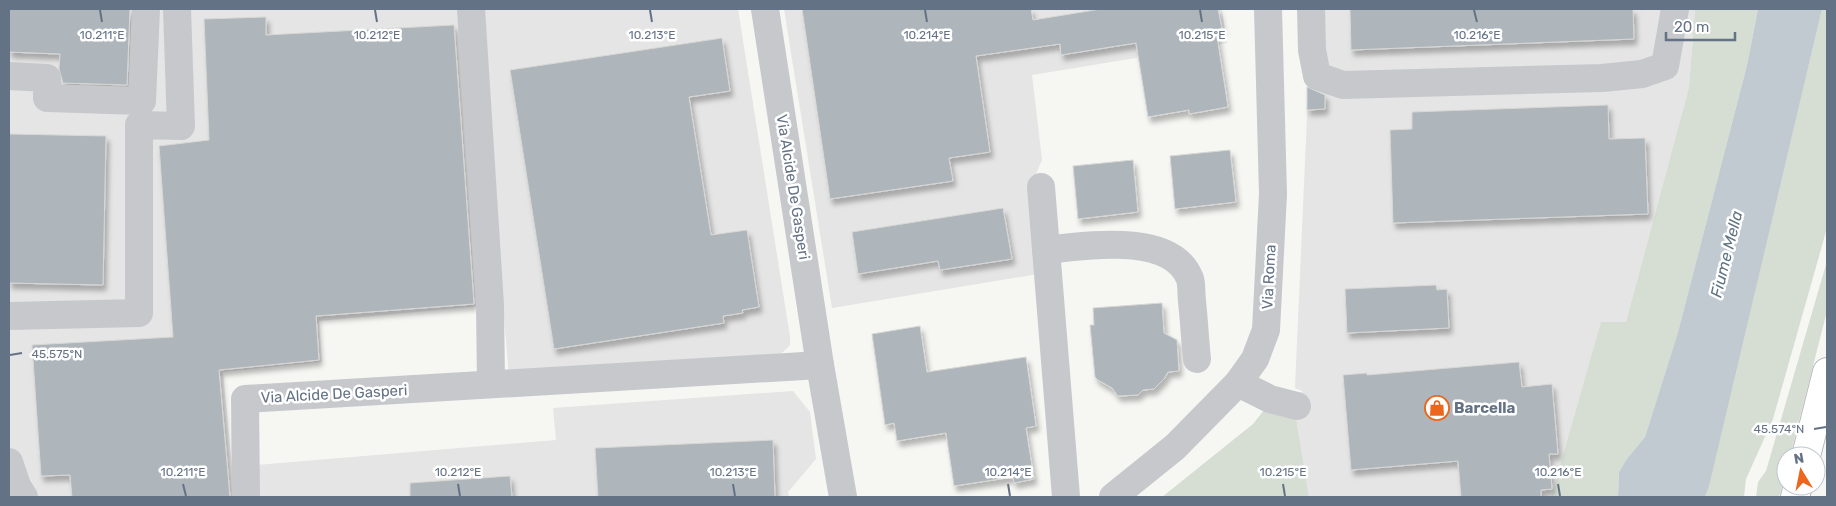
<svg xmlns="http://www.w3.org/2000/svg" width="1836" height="506" font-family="Rubik,sans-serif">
<defs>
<filter id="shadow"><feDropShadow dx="3" dy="5.5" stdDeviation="2.5" flood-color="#0004"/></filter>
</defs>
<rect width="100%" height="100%" fill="#f6f6f3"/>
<g fill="#e4e5e4">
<path d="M9,9H738L790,337V345L783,352L776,357L509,376L503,304L319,321L322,362L223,372L232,467L556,440L553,408L793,391L810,412L816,459L788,492L789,497H9Z"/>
<path d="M784,9H1222L1227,43L1032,75L1042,160L1031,185L1038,274L832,308Z"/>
<path d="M1307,9H1695L1689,87L1626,322L1601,323L1551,497H1309L1295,411L1302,391L1295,388L1307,117Z"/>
</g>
<g fill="#d6ded3">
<path d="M1695,9H1758L1747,65L1678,332L1645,437L1626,460L1619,472L1618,497H1551L1601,322H1626L1689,87Z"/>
<path d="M1822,9H1827V228L1773,419L1746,479L1744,497H1705Z"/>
<path d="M1827,261V311L1790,456H1786V471L1779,497H1756L1758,482L1766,471Z"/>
<path d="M1268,405L1295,411L1309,497H1162L1253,424Z"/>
</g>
<path fill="#c0cad0" d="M1758,9H1822L1709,486L1705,497H1618L1619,472L1626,460L1645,437L1678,332L1747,65Z"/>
<g fill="#aeb5bb" stroke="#d7d8d5" filter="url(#shadow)">
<path d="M9,9H130L127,85L63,83L59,69L60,54L9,52Z"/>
<path d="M802,9H1031L1033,20L1101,9H1218L1222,29L1216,30L1228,107L1189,114V110L1148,117L1136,43L1061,55L1060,44L976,56L990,152L949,158L953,181L830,199Z"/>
<path d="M1350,9H1633L1634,39L1351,50Z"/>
<path d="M266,17V35L454,25L474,304L316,316L319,360L219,370L230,497H72L70,475L41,476L32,345L173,337L159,146L209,140L204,19Z"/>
<path d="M722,38L730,91L689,97L711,235L747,230L759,307L742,310L743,313L723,316L724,323L554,349L510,70Z"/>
<path d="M1307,87L1325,95V109L1307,110Z"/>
<path d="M1608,105L1609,139L1645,138L1648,214L1393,223L1390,130L1412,129V112Z"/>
<path d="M9,134L106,136L103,285L9,283Z"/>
<path d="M1230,150L1236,202L1175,209L1170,156Z"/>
<path d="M1133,160L1138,212L1078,219L1073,166Z"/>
<path d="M1003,208L1012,259L940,270L938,261L858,274L852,232Z"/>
<path d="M1436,285L1437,290L1447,289L1449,328L1347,333L1345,289Z"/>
<path d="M1162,303L1164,333L1177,340L1179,371L1168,372L1164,379L1154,389L1143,390L1138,395L1118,396L1112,388L1098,380L1095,377L1090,325H1094L1093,308Z"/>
<path d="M920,326L927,372L1026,357L1036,426L1026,428L1034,479L1014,483L1013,477L954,486L946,433L897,441L894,423L885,425L872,334Z"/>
<path d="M1519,362L1522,387L1552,384L1558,454H1549L1552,489L1541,490V497H1461L1458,461L1351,470L1343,375L1367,373V375Z"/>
<path d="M773,440L775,497H598L595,448Z"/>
<path d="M510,476L512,497H410V483Z"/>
</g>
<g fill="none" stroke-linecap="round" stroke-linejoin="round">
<defs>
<g id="highway">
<path d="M1806,456L1827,372"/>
<path d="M1795,497L1798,486"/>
</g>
</defs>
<use href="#highway" stroke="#b8babe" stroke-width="30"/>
<g stroke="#c6c8cc" stroke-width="28">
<path d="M471,9L490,305L491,384"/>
<path d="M765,9L820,365L843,497"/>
<path d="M1311,9L1312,50L1317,76L1343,85L1602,78L1642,74L1665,66L1675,9"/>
<path d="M9,76L47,78V98L142,101L146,9"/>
<path d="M1041,187L1066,497"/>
<path d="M1046,250C1084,246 1172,231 1190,279C1192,285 1191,294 1192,301C1194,320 1195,340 1197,359"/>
<path d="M9,316L139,313V125L181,126L177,9"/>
<path d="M1238,383L1270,399L1297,406"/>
<path d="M9,462L17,486L24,497"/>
<path d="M246,497L245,399L820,365"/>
<path d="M1113,497L1175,447L1238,383L1255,359L1266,330L1273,194L1268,9"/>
</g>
<use href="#highway" stroke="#fff" stroke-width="28"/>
</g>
<path fill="none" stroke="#647285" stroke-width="2" d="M100,10L102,22M375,10L377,22M650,10L652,22M925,10L927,22M1200,10L1202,22M1474,10L1477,22M10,355L22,353M1814,429L1826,427M183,484L186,496M458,484L460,496M733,484L735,496M1008,484L1010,496M1283,484L1285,496M1558,484L1560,496"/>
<defs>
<symbol id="shop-ring" viewBox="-11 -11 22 22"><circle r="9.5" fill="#fff" stroke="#ec671d" stroke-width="1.5"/><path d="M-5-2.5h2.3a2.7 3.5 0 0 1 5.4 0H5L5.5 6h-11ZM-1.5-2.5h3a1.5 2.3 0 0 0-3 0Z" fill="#ec671d"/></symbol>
</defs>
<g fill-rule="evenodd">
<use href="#shop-ring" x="1423" y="394" width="28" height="28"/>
</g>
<g text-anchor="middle" stroke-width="5" stroke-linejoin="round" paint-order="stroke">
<g font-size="15" fill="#647285" stroke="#fff">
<text transform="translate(793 187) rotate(81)" y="5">Via Alcide De Gasperi</text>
<text transform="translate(1269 277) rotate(-87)" y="5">Via Roma</text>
<text transform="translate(334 394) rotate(-3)" y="5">Via Alcide De Gasperi</text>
</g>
<g font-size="15" font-weight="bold" fill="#647285" stroke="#fff" text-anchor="start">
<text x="1454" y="413">Barcella</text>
</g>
<g font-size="16" font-style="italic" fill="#5f7482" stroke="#fff">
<text transform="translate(1726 254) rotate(-76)" y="6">Fiume Mella</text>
</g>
</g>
<g font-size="12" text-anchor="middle" fill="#647285" stroke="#fff" stroke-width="5" stroke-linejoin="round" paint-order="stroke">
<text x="102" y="39">10.211°E</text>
<text x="377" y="39">10.212°E</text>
<text x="652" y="39">10.213°E</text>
<text x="927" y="39">10.214°E</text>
<text x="1202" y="39">10.215°E</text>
<text x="1477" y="39">10.216°E</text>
<text x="57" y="358">45.575°N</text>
<text x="1779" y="433">45.574°N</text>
<text x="183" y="476">10.211°E</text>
<text x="458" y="476">10.212°E</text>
<text x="733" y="476">10.213°E</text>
<text x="1008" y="476">10.214°E</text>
<text x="1283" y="476">10.215°E</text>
<text x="1558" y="476">10.216°E</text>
</g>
<rect width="1836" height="506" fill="none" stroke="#647285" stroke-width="20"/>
<g transform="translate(1801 471) rotate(350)"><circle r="24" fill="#ffffff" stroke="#c1c7ce"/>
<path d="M0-4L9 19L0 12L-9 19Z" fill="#ec671d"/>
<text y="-8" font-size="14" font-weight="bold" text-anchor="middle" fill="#647285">N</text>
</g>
<path d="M1666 32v8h69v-8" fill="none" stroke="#647285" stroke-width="2.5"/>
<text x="1674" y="32" font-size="15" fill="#647285" stroke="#ffffff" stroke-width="4" paint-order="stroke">20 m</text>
</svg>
